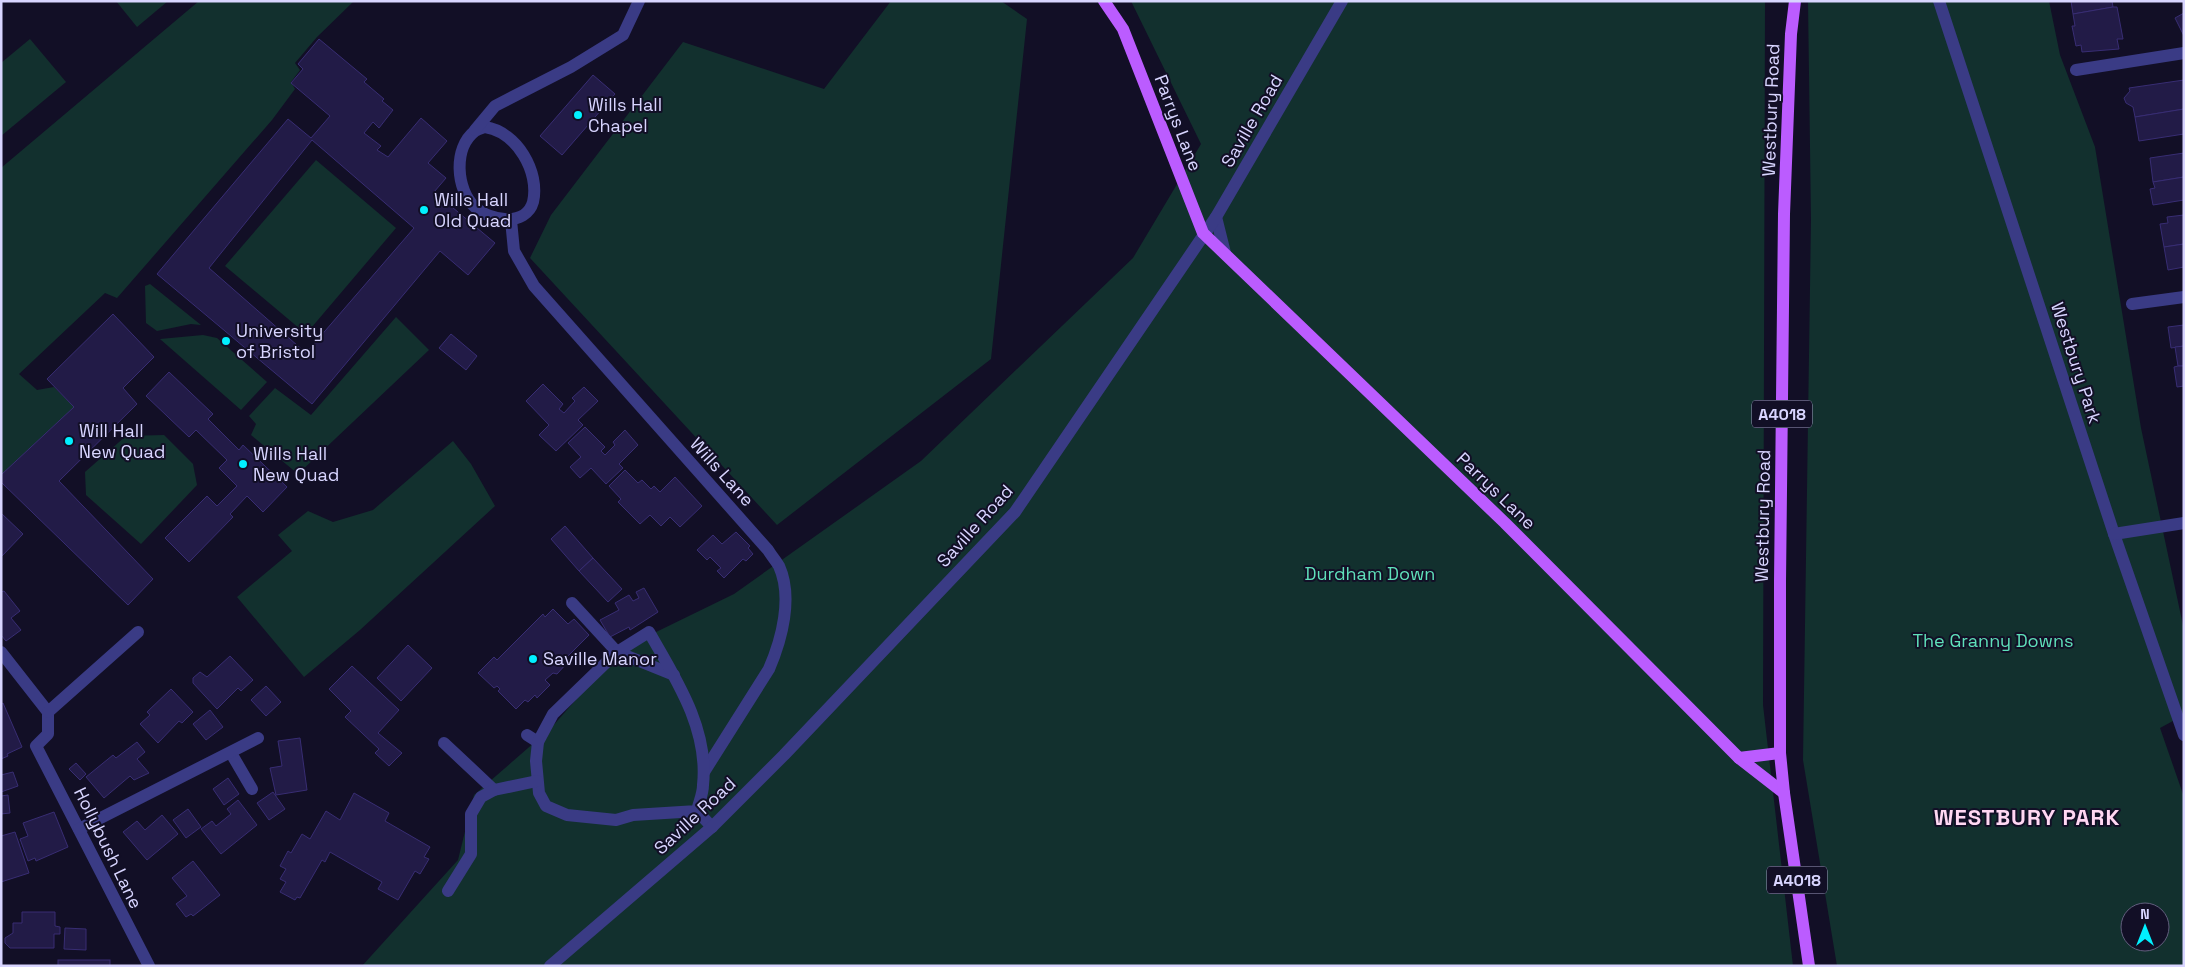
<svg xmlns="http://www.w3.org/2000/svg" width="2185" height="967" font-family="'Space Grotesk',sans-serif">
<rect width="100%" height="100%" fill="#120f26"/>
<g fill="#12302e" fill-rule="evenodd">
<path d="M116,1H168L137,27Z"/>
<path d="M199,1H354L317,37L295,63L300,70L291,82L295,89L272,120L117,298L105,293L19,374L37,390L54,387L74,407L1,475V168Z"/>
<path d="M891,1H1001L1027,19L991,359L777,525L530,258L551,215L683,42L824,89Z"/>
<path d="M1131,1H1765L1763,705L1793,966H362L458,860L474,795L551,728L603,669L652,634L734,594L921,461L1133,258L1201,144Z"/>
<path d="M1808,1H2049L2060,55L2095,147L2141,428L2184,630V715L2160,728L2184,797V966H1837L1803,760L1811,220ZM2130,912H2160V942H2130Z"/>
<path d="M30,39L66,82L1,136V63Z"/>
<path d="M316,160L396,228L306,334L225,266Z"/>
<path d="M150,284L201,325L191,324L157,331L146,323L145,286Z"/>
<path d="M396,317L429,350L298,474L251,435L256,424L249,416L275,388L311,415Z"/>
<path d="M203,335L217,338L267,382L241,410L160,339Z"/>
<path d="M164,435L193,464L197,485L141,544L86,495L85,472L126,436Z"/>
<path d="M453,441L471,464L495,506L360,630L304,677L237,597L292,551L278,535L308,511L333,522L373,510Z"/>
</g>
<g fill="#221b47" stroke="#382d73" fill-rule="evenodd">
<path d="M2071,1H2112L2113,7L2073,14Z"/>
<path d="M2113,7H2117L2123,39H2117L2119,49L2082,52L2081,45L2076,46L2072,26H2075L2073,14Z"/>
<path d="M2184,13V36L2175,18Z"/>
<path d="M319,39L367,79L364,82L384,99L382,101L393,110L379,128L373,122L364,133L381,146L377,150L388,157L421,118L447,141L428,163L446,178L434,192L495,243L468,275L440,251L312,404L157,274L288,119L311,138L330,116L291,83L303,69L298,64ZM312,140L414,228L306,353L209,268Z"/>
<path d="M593,75L615,94L562,155L540,136Z"/>
<path d="M2184,80V109L2135,117L2133,107L2126,103L2124,98L2130,91L2129,88Z"/>
<path d="M2184,109V134L2139,141L2135,117Z"/>
<path d="M2184,153V177L2153,182L2150,158Z"/>
<path d="M2184,177V200L2153,205L2150,189L2155,188L2153,182Z"/>
<path d="M2184,215V244L2164,247L2160,224L2168,223L2167,217Z"/>
<path d="M2184,244V267L2168,270L2164,247Z"/>
<path d="M113,314L154,357L123,388L137,404L59,481L153,579L128,605L1,482V475L74,407L47,379Z"/>
<path d="M2184,325V346L2171,348L2168,327Z"/>
<path d="M451,334L477,356L466,370L439,348Z"/>
<path d="M2184,346V366H2178L2175,347Z"/>
<path d="M2178,366H2184V386L2177,387L2174,367Z"/>
<path d="M169,372L213,414L208,419L239,450L243,445L287,487L263,512L247,496L230,514L233,517L189,562L165,538L207,496L217,506L237,486L219,468L227,460L196,430L189,437L146,396Z"/>
<path d="M543,384L563,404L559,409L564,413L575,401L572,398L584,387L598,401L578,420L583,425L556,451L539,435L549,425L526,401Z"/>
<path d="M585,427L605,447L601,451L605,455L615,445L613,442L625,430L638,445L619,464L623,468L606,484L591,468L580,478L570,467L581,457L568,443Z"/>
<path d="M625,470L638,483L642,480L651,489L654,486L660,492L675,477L702,506L680,527L670,517L661,526L650,515L640,524L618,502L621,499L609,486Z"/>
<path d="M1,513L23,534L1,557Z"/>
<path d="M565,526L593,558L579,571L551,539Z"/>
<path d="M736,532L750,546L748,548L753,554L746,561L743,559L724,578L717,571L721,568L710,557L707,560L697,550L713,535L722,544Z"/>
<path d="M593,558L622,589L608,602L579,571Z"/>
<path d="M644,588L658,612L630,630L629,627L610,637L600,620L619,610L615,603L629,595L633,601L639,598L636,592Z"/>
<path d="M4,591L20,611L11,618L21,630L6,641L1,635V592Z"/>
<path d="M553,609L568,624L574,619L589,635L567,657V663L557,674L553,673L545,680L550,685L537,698L535,695L528,702L525,700L516,709L498,691L500,689L497,686L494,688L478,673L494,657L497,660L543,614L545,617Z"/>
<path d="M408,645L432,668L401,701L377,678Z"/>
<path d="M230,656L253,680L241,691L238,688L217,709L193,683V678L200,672L207,677Z"/>
<path d="M352,666L399,710L378,733L402,753L389,766L375,753L379,749L345,717L351,711L329,689Z"/>
<path d="M266,686L281,702L266,716L251,700Z"/>
<path d="M171,689L193,712L182,723L179,721L158,743L140,724L150,715L147,712Z"/>
<path d="M3,703L22,747L7,754L8,756L1,759V704Z"/>
<path d="M210,710L223,727L206,740L193,724Z"/>
<path d="M300,738L307,790L276,795L270,768L282,766L278,741Z"/>
<path d="M137,742L145,752L137,759L149,773L134,780L130,776L104,798L86,777L113,755L116,758Z"/>
<path d="M76,763L86,774L80,780L69,769Z"/>
<path d="M13,772L18,786L1,792V775Z"/>
<path d="M228,778L239,794L224,805L213,789Z"/>
<path d="M273,792L285,809L269,820L257,803Z"/>
<path d="M354,793L389,813L385,821L430,847L424,857L429,859L420,874L415,871L398,900L378,889L382,882L330,852L325,862L322,860L300,898L297,897L295,900L280,892L286,882L280,879L286,869L280,866L288,851L291,853L302,834L310,839L326,811L340,820Z"/>
<path d="M8,795L10,813L1,814V796Z"/>
<path d="M238,800L257,825L221,854L201,829L212,821L216,826L231,814L227,809Z"/>
<path d="M188,809L201,827L186,838L173,820Z"/>
<path d="M54,812L68,847L36,861L35,858L28,861L20,839L28,836L23,823Z"/>
<path d="M162,815L178,834L147,860L123,832L137,821L145,830Z"/>
<path d="M15,832L29,873L1,882V836Z"/>
<path d="M193,861L220,895L193,916L191,914L186,917L176,904L187,896L172,878Z"/>
<path d="M22,912H55V926L60,927V934H54V948H10L5,943V938L13,933V923H22Z"/>
<path d="M65,928L86,929V950L64,949Z"/>
<rect x="58" y="960" width="52" height="6"/>
</g>
<g fill="none" stroke-linecap="round" stroke-linejoin="round">
<g stroke="#3a3b85" stroke-width="12">
<path d="M1939,1L2114,534L2184,735"/>
<path d="M2076,70L2184,53"/>
<path d="M485,127C517,132 540,172 533,202C526,227 489,221 475,207C456,190 453,148 475,131C478,129 482,128 485,127Z"/>
<path d="M475,130L495,106L571,67L623,35L639,1"/>
<path d="M1216,217L1225,253"/>
<path d="M511,220L514,251L534,286L768,550C771,555 776,561 779,566C793,597 782,639 769,669L704,772"/>
<path d="M2132,304L2184,297"/>
<path d="M2114,534L2184,523"/>
<path d="M572,603L617,652L674,675"/>
<path d="M1,652L48,712V734L36,746L149,966"/>
<path d="M48,712L138,632"/>
<path d="M527,735L538,742"/>
<path d="M444,743L494,790"/>
<path d="M231,753L252,789"/>
<path d="M697,811C699,802 703,794 703,785C709,729 676,679 649,632L617,652L553,714L538,742L536,761L539,793L546,806L567,815L616,820L633,815L697,811L712,827"/>
<path d="M79,829L258,738"/>
<path d="M448,891L471,854V814L481,797L494,790L537,781"/>
<path d="M550,966L712,827L784,755L1015,512L1216,217L1342,1"/>
</g>
<g stroke="#bb5cff" stroke-width="12">
<path d="M1104,1L1123,29L1203,233L1505,523L1739,758L1784,793"/>
<path d="M1795,1L1791,34L1784,214L1780,582V753L1784,793L1809,966"/>
<path d="M1739,758L1780,753"/>
</g>
</g>
<g fill="#01f0ff" stroke="#120f26" stroke-width="2">
<circle cx="578" cy="115" r="5"/>
<circle cx="424" cy="210" r="5"/>
<circle cx="226" cy="341" r="5"/>
<circle cx="69" cy="441" r="5"/>
<circle cx="243" cy="464" r="5"/>
<circle cx="533" cy="659" r="5"/>
</g>
<g text-anchor="middle" stroke-width="4" stroke-linejoin="round" paint-order="stroke">
<g fill="#120f26" stroke="#9d9abe" stroke-width="1">
<rect x="1752" y="400.5" width="60" height="27" rx="4"/>
<rect x="1767" y="866.5" width="60" height="27" rx="4"/>
</g>
<g font-size="16" font-weight="bold" fill="#d8d5ff">
<text x="1782" y="420">A4018</text>
<text x="1797" y="886">A4018</text>
</g>
<g font-size="18" fill="#d8d5ff" stroke="#120f26" text-anchor="start">
<text x="588" y="111">Wills Hall<tspan x="588" dy="21">Chapel</tspan></text>
<text x="434" y="206">Wills Hall<tspan x="434" dy="21">Old Quad</tspan></text>
<text x="236" y="337">University<tspan x="236" dy="21">of Bristol</tspan></text>
<text x="79" y="437">Will Hall<tspan x="79" dy="21">New Quad</tspan></text>
<text x="253" y="460">Wills Hall<tspan x="253" dy="21">New Quad</tspan></text>
<text x="543" y="665">Saville Manor</text>
</g>
<g font-size="18" fill="#d8d5ff" stroke="#120f26">
<text transform="translate(1771 110) rotate(-88)" y="6">Westbury Road</text>
<text transform="translate(1252 121) rotate(-60)" y="6">Saville Road</text>
<text transform="translate(1178 123) rotate(69)" y="6">Parrys Lane</text>
<text transform="translate(2076 363) rotate(72)" y="6">Westbury Park</text>
<text transform="translate(722 472) rotate(48)" y="6">Wills Lane</text>
<text transform="translate(1496 491) rotate(44)" y="6">Parrys Lane</text>
<text transform="translate(1763 516) rotate(-89)" y="6">Westbury Road</text>
<text transform="translate(975 526) rotate(-48)" y="6">Saville Road</text>
<text transform="translate(695 816) rotate(-43)" y="6">Saville Road</text>
<text transform="translate(108 848) rotate(64)" y="6">Hollybush Lane</text>
</g>
<g font-size="18" fill="#5fe0ba" stroke="#120f26">
<text x="1370" y="580">Durdham Down</text>
<text x="1993" y="647">The Granny Downs</text>
</g>
<g font-size="22" font-weight="bold" letter-spacing="1" fill="#ffd7f2" stroke="#120f26">
<text x="2027" y="825">WESTBURY PARK</text>
</g>
</g>
<rect width="2185" height="967" fill="none" stroke="#d8d5ff" stroke-width="5"/>
<g transform="translate(2145 927)"><circle r="24" fill="#120f26" stroke="#615e7d"/>
<path d="M0-4L9 19L0 12L-9 19Z" fill="#01f0ff"/>
<text y="-8" font-size="14" font-weight="bold" text-anchor="middle" fill="#d8d5ff">N</text>
</g>
</svg>
